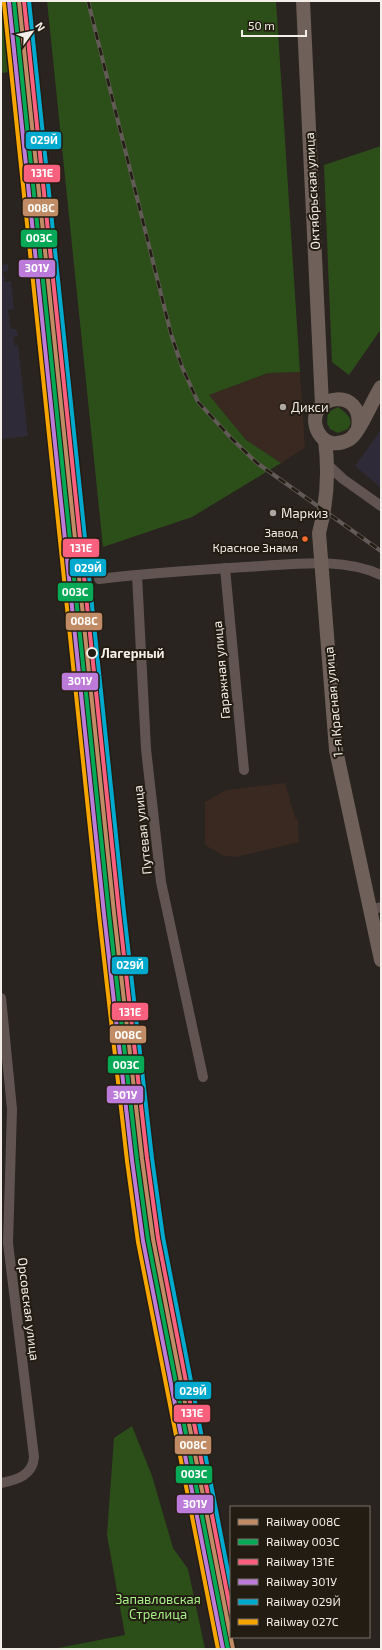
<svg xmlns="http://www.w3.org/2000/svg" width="382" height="1650" font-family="'Exo 2',sans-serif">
<rect width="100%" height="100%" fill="#29241f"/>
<g fill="#392921">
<path d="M300,372L305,448L281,463L246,440L209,395L268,373Z"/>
<path d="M285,783L295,817L298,820L299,842L236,857L224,856L205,845V802L226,790Z"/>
</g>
<g fill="#2e2a38">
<path d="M1,256L2,265L8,264V271L3,272L5,282L11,281L14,309L8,310L11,329H16L18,336L13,337L15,346L18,345L28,436L1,439Z"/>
<path d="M381,430V488L355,466Z"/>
</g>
<g fill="#2c4f19">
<path d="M1,1L9,72L1,73Z"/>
<path d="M47,1H276L300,372L268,373L209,395L246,440L281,463L192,517L103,547Z"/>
<path d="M381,146V329L349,375L332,362L324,165Z"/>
<path d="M338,407C346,413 355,419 348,429L338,433L330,429L327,423L328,412Z"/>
<path d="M132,1426L152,1476L173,1548L188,1569L205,1649H53L125,1635L107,1535L114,1438Z"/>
</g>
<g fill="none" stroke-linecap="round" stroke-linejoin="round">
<g stroke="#625551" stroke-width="10">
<path d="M327,464L343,479L381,506"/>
<path d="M225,568L244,770"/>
<path d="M137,575L146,749L161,882L203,1077"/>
<path d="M99,579C147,573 196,570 245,567C289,565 341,556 381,575"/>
<path d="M370,910L381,907"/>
<path d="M1,998L12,1109L8,1243L34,1457C33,1475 17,1480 1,1483"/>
</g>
<g stroke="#6f605a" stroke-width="14">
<path d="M303,1L322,405"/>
<path d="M358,428C365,386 307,394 316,427C318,434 324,442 332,443C338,444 345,442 350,439C360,432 373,399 381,387"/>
<path d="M325,440C329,471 327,503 319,533L336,750L381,960"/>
</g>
<defs>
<path id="rail" d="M88,1L171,334L182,367L198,402L232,439L257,463L381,551"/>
</defs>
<use href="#rail" stroke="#615a56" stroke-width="4"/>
<use href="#rail" stroke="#231c12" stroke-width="2.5" stroke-dasharray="8" stroke-linecap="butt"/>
<defs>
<path id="rail-1" d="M19,1L114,913L142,1159L153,1239L233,1649"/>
<path id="rail-2" d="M14,2L109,914L137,1160L148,1240L228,1649"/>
<path id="rail-3" d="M24,1L119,912L147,1158L158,1238L231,1613"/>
<path id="rail-4" d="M9,2L104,914L132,1160L143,1241L223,1649"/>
<path id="rail-5" d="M29,1L124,912L152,1158L163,1237L231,1587"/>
<path id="rail-6" d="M4,3L99,915L127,1161L138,1242L218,1649"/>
</defs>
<use href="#rail-1" stroke="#231c12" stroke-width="7"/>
<use href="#rail-2" stroke="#231c12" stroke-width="7"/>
<use href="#rail-3" stroke="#231c12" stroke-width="7"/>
<use href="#rail-4" stroke="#231c12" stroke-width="7"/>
<use href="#rail-5" stroke="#231c12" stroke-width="7"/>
<use href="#rail-6" stroke="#231c12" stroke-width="7"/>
<use href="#rail-1" stroke="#c18c65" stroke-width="4"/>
<use href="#rail-2" stroke="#06aa56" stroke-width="4"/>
<use href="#rail-3" stroke="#f8607d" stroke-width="4"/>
<use href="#rail-4" stroke="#bd7bd9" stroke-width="4"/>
<use href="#rail-5" stroke="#00a9ce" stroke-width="4"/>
<use href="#rail-6" stroke="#f7a600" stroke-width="4"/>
</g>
<g fill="#aca7a1" stroke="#231c12" stroke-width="1.5">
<circle cx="283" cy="407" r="4"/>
<circle cx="273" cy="513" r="4"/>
</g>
<circle fill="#f36c2b" stroke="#231c12" stroke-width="1.5" cx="305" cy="539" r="3.5"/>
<circle fill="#231c12" stroke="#f3eee7" stroke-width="2" cx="92" cy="653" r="5"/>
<g text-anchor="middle" stroke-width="4" stroke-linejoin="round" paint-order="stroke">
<g font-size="12" fill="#f3eee7" stroke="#231c12" text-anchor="end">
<text x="298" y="537">Завод<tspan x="298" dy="15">Красное Знамя</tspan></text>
</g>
<g font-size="13" fill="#f3eee7" stroke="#231c12">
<text transform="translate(312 191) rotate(-93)" y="5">Октябрьская улица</text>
<text transform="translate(221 670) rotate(-95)" y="5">Гаражная улица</text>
<text transform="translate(333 702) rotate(-95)" y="5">1-я Красная улица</text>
<text transform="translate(142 830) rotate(-96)" y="5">Путевая улица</text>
<text transform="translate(29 1309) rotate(83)" y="5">Орсовская улица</text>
</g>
<g font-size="13" fill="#f3eee7" stroke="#231c12" text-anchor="start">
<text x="291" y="412">Дикси</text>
<text x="281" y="518">Маркиз</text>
</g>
<g font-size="13" font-weight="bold" fill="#f3eee7" stroke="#231c12" text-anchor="start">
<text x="101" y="658">Лагерный</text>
</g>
<g font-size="13" fill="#a7f087" stroke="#231c12">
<text x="158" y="1604">Запавловская<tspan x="158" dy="15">Стрелица</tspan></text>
</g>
</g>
<g stroke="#231c12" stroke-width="1.5">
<rect x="25" y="131" width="37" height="19" rx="4" fill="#00a9ce"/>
<rect x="23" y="164" width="38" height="19" rx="4" fill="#f8607d"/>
<rect x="22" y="198" width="37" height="19" rx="4" fill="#c18c65"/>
<rect x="20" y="229" width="38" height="19" rx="4" fill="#06aa56"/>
<rect x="18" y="259" width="38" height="19" rx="4" fill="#bd7bd9"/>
<rect x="62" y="538" width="38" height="20" rx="4" fill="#f8607d"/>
<rect x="69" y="558" width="38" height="19" rx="4" fill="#00a9ce"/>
<rect x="57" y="582" width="37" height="20" rx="4" fill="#06aa56"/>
<rect x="65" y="612" width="38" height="19" rx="4" fill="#c18c65"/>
<rect x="61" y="672" width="38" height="19" rx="4" fill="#bd7bd9"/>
<rect x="111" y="956" width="38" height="19" rx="4" fill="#00a9ce"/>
<rect x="111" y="1002" width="38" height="19" rx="4" fill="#f8607d"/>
<rect x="109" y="1025" width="38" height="19" rx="4" fill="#c18c65"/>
<rect x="107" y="1055" width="38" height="19" rx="4" fill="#06aa56"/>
<rect x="106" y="1085" width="38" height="19" rx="4" fill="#bd7bd9"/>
<rect x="174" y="1381" width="38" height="19" rx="4" fill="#00a9ce"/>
<rect x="173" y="1404" width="38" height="19" rx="4" fill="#f8607d"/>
<rect x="174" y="1435" width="38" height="20" rx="4" fill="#c18c65"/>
<rect x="175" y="1465" width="38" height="19" rx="4" fill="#06aa56"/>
<rect x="176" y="1494" width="38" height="20" rx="4" fill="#bd7bd9"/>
</g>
<g font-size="11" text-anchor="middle" font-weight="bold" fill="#fff">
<text x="44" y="144">029Й</text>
<text x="42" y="177">131Е</text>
<text x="41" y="212">008С</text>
<text x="39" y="242">003С</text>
<text x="37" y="272">301У</text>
<text x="81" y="552">131Е</text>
<text x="88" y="572">029Й</text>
<text x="75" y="596">003С</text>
<text x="84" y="625">008С</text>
<text x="80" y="685">301У</text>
<text x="130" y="969">029Й</text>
<text x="130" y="1016">131Е</text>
<text x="128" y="1039">008С</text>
<text x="126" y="1069">003С</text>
<text x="125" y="1099">301У</text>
<text x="193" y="1395">029Й</text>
<text x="192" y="1417">131Е</text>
<text x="193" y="1449">008С</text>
<text x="194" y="1478">003С</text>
<text x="195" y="1508">301У</text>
</g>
<rect width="382" height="1650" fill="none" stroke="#f3eee7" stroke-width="4"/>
<rect x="230" y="1506" width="140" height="132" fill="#231c12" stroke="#767067"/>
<rect x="238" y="1519" width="20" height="6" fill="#c18c65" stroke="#767067"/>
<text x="266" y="1526" font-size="12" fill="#f3eee7">Railway 008С</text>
<rect x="238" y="1539" width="20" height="6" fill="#06aa56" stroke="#767067"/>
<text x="266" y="1546" font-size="12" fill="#f3eee7">Railway 003С</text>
<rect x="238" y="1559" width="20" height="6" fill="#f8607d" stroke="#767067"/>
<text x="266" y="1566" font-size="12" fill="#f3eee7">Railway 131Е</text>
<rect x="238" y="1579" width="20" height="6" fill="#bd7bd9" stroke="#767067"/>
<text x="266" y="1586" font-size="12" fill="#f3eee7">Railway 301У</text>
<rect x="238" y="1599" width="20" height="6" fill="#00a9ce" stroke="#767067"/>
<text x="266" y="1606" font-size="12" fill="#f3eee7">Railway 029Й</text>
<rect x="238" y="1619" width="20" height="6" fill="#f7a600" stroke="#767067"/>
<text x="266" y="1626" font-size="12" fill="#f3eee7">Railway 027С</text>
<g transform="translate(32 32) rotate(57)" stroke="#231c12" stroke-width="3" paint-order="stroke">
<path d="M0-3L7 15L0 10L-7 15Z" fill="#f3eee7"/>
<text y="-6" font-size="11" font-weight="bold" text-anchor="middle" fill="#f3eee7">N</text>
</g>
<path d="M242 30v6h64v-6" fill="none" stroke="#f3eee7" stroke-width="2"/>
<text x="248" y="30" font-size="12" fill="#f3eee7" stroke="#231c12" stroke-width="3" paint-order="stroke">50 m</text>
</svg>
